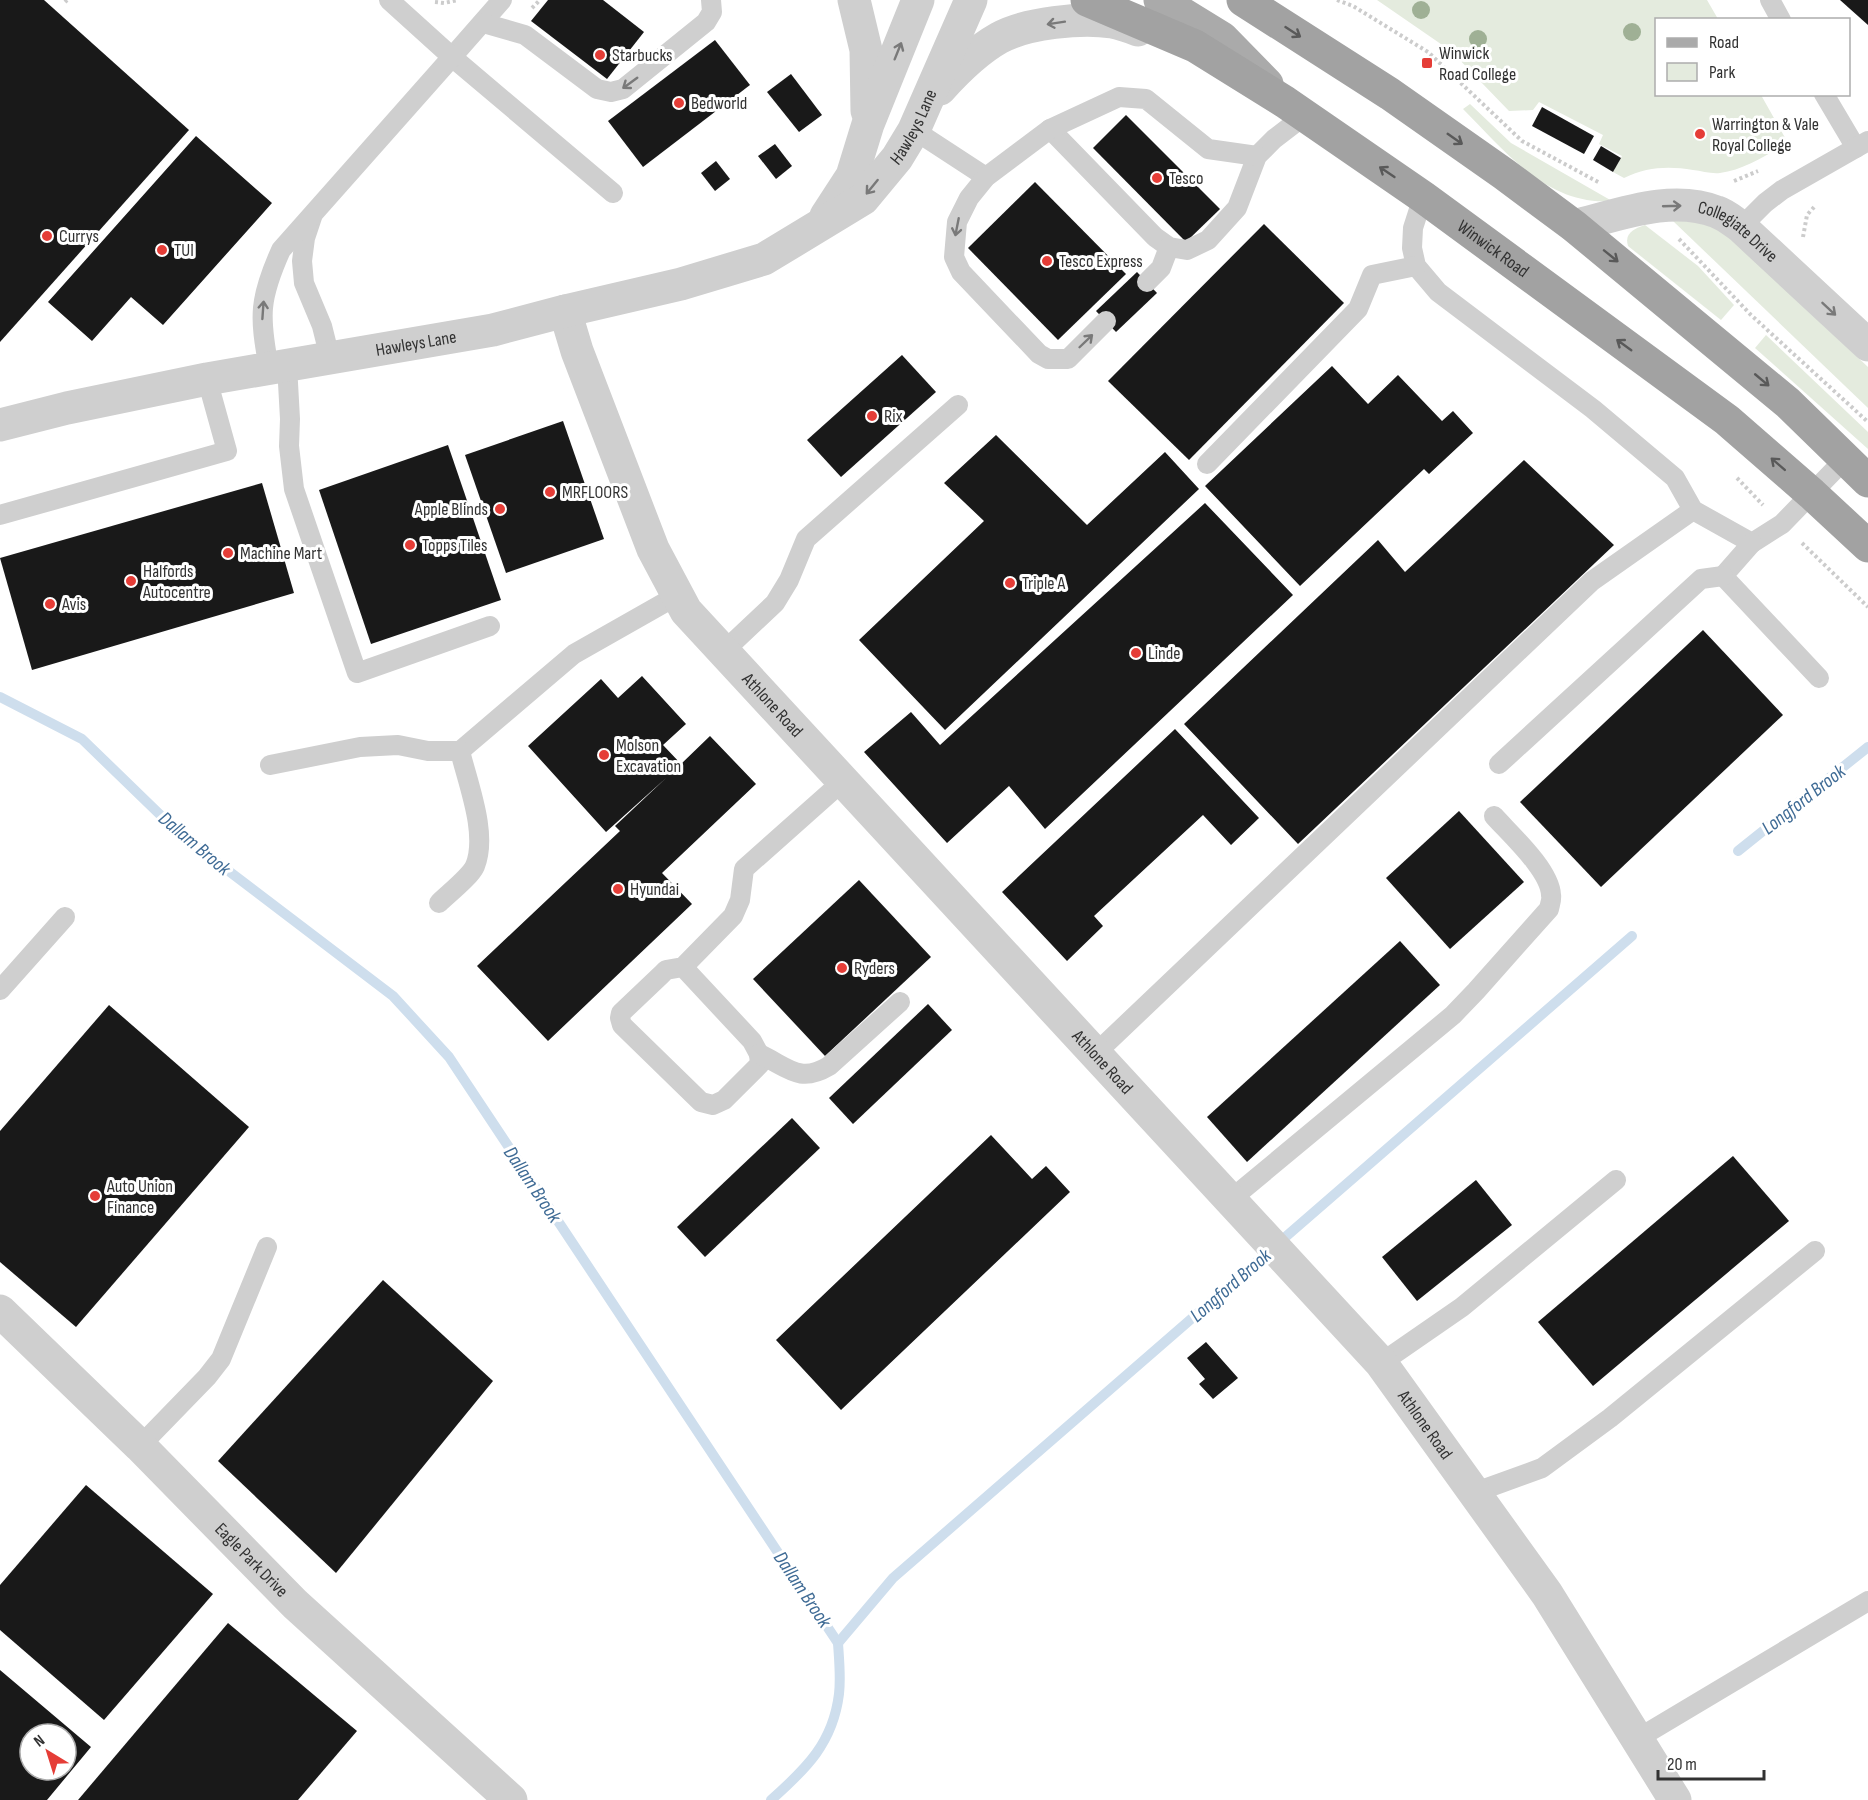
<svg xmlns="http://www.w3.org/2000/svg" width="1868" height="1800" font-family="'Sofia Sans Condensed',sans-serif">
<rect width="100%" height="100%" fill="#fff"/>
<g fill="#e4ebde">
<path d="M1377,0H1707L1718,19L1656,20V94L1761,95L1788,143C1768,154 1744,170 1720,173C1711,174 1702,171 1693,170C1668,166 1647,167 1624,178L1613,172L1622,156L1599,144L1603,135L1539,102L1533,110L1509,111L1451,51Z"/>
<path d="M1470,104L1511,143L1612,201C1547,206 1505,151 1463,109Z"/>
<path d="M1687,220L1716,227L1740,247L1868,367V408L1673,221Z"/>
<path d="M1645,225L1698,266L1734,305L1721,320L1628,246C1624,233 1634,229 1645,225Z"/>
<path d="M1766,335L1868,432V449L1755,348Z"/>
</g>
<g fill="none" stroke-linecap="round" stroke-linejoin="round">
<g stroke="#cedeed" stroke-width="10">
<path d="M0,697L82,739L180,834L393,996L449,1057L838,1643C839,1659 841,1677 839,1694C833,1743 806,1769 771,1800"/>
<path d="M1738,851L1868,747"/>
<path d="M838,1643L893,1578L1632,936"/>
</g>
</g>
<g fill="#191919" fill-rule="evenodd">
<path d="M0,0H44L189,130L0,342Z"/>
<path d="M548,0H603L644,32L607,79L531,21Z"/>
<path d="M1840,0H1868V25Z"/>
<path d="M715,40L750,85L643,167L608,121Z"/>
<path d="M791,74L822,115L799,132L767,92Z"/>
<path d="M1542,107L1594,136L1584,154L1532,126Z"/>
<path d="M1126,115L1220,209L1186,242L1093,148Z"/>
<path d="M196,136L272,203L163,325L131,297L92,341L48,302Z"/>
<path d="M775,144L792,166L776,179L758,156Z"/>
<path d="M1601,146L1621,158L1613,172L1593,160Z"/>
<path d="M716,161L730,179L715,191L701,173Z"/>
<path d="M1035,182L1126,274L1058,340L968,248Z"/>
<path d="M1264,224L1344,303L1189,460L1108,381Z"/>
<path d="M1137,272L1157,293L1116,332L1096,311Z"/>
<path d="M902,355L936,392L841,477L807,440Z"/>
<path d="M1332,366L1368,404L1398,375L1442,421L1453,411L1473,433L1429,474L1424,469L1300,586L1205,486Z"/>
<path d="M563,421L604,539L506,573L465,455Z"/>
<path d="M996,435L1087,525L1165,452L1199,489L945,730L859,640L984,521L944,483Z"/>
<path d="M448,445L501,600L371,644L319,490Z"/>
<path d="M1524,460L1614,545L1298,844L1184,724L1378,540L1405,572Z"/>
<path d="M262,483L294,593L32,670L0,558Z"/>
<path d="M1205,503L1293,595L1045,829L1009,786L947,843L864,752L911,712L940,745Z"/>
<path d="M1703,630L1783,715L1601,887L1520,802Z"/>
<path d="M642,676L686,724L663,745L681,764L710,736L756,784L662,873L692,904L548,1041L477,966L620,831L615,826L666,778L606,832L528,746L601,679L618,698Z"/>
<path d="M1175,729L1259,818L1231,845L1203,815L1094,916L1103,926L1067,961L1002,892Z"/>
<path d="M1459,811L1524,882L1450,949L1386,878Z"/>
<path d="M859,880L931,957L825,1056L753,979Z"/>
<path d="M1400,941L1440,985L1247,1162L1207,1117Z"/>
<path d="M928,1004L952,1030L853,1124L829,1098Z"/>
<path d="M109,1005L249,1127L76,1327L0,1262V1131Z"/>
<path d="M792,1118L820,1148L705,1257L677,1227Z"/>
<path d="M991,1135L1032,1179L1046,1166L1070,1192L841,1410L776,1340Z"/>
<path d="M1733,1156L1789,1221L1593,1386L1538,1322Z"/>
<path d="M1476,1180L1512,1225L1417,1301L1382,1257Z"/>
<path d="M383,1280L493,1381L336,1573L218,1461Z"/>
<path d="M1206,1342L1238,1378L1213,1399L1199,1384L1205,1379L1187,1358Z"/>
<path d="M86,1485L213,1594L104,1720L0,1630V1585Z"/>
<path d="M228,1623L357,1731L298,1800H78Z"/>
<path d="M0,1670L91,1747L47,1800H0ZM30,1734H66V1770H30Z"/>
</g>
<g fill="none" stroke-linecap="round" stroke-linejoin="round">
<g stroke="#ccc" stroke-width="4" stroke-dasharray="3 3" stroke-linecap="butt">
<path d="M1337,0L1353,6L1428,52L1522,141L1600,183"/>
<path d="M65,2L67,0"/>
<path d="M435,2L444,3L458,0"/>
<path d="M532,8L540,0"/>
<path d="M1734,181L1758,171"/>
<path d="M1803,237L1807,215L1815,206"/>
<path d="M1679,239L1751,315L1868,422"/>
<path d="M1737,478L1763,505"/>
<path d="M1802,543L1868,607"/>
</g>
<g stroke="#cfcfcf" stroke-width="20">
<path d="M502,0L452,57L613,193"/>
<path d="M1770,0L1781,20"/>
<path d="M483,23L525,35L597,89L611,92L623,89L706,22L712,12L711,0"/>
<path d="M1824,94L1856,148"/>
<path d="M1050,129L1155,237L1169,247L1187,250L1208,240L1237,208L1257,156L1274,139L1304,116"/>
<path d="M914,130L986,177"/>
<path d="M1423,197L1413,228L1412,248L1416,266L1438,292L1593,409L1675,478L1693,510L1752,543L1782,524L1845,459"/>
<path d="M312,217L305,238L302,261L304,283L322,326L330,358"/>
<path d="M1741,227L1765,203L1782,190L1868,141"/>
<path d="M1147,282L1161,268L1169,247"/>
<path d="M1106,321L1068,359H1048L1039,354L961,272L954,257L957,222L969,198L986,177L1050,129L1119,97L1146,99L1208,149L1257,156"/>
<path d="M287,365L290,419L289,446L294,489L357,673L490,626"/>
<path d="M269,368C259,316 259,299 281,250L452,57L389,0"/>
<path d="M1207,464L1358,309L1372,275L1416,266"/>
<path d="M0,515L227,451L207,379"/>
<path d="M1752,543L1723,576L1819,678"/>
<path d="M723,652L775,603L789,580L806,539L958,405"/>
<path d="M1499,764L1701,579L1723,576"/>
<path d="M270,765L360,747L398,745L428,751H460L574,654L678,595"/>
<path d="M439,903C448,894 470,877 475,866C488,834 468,784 460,751"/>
<path d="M683,967L666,970L661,975L621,1013L620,1018L622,1025L701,1102L713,1105L724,1100L760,1064L759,1054L752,1041L683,967L733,916L740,900L744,869L843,781"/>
<path d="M0,990L65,917"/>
<path d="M1096,1053L1592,581L1693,510"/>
<path d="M759,1054C788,1067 799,1084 829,1066L900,1002"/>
<path d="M1230,1200L1453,1015L1476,991L1549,909C1550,904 1552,899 1551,895C1550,870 1510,834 1494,816"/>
<path d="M1381,1363L1462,1307L1616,1180"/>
<path d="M140,1446L207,1377L221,1359L267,1247"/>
<path d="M1476,1492L1542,1468L1610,1418L1815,1251"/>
<path d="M1637,1739L1868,1601"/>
</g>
<g stroke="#cfcfcf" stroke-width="33">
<path id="s1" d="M1574,226C1619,215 1671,194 1717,212C1726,215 1734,222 1741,227L1868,345"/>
<path id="s2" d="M565,311L577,351L653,549L686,611L1381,1363L1547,1594L1675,1800"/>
<path id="s3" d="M0,1311L140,1446L295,1604L511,1800"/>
</g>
<g stroke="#cfcfcf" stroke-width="33">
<path d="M854,0L866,50L867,111"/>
<path d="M940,89C958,69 976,51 999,38C1026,23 1082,17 1112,22C1121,24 1130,27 1138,30"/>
<path d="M826,216L852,176L868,124L918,0"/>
<path id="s4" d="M0,425L67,408L207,379L493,330L565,311L681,284L764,259L863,199L897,158L914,130L971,0"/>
</g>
<path stroke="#aaa" stroke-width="33" d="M1160,0L1222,38L1267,84"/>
<g stroke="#a2a2a2" stroke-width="33">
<path id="s5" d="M1087,0L1195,46L1285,102L1423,197L1727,420L1812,494L1868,546"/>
<path d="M1243,0L1390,94L1504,174L1574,226L1788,403L1868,481"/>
</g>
</g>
<g fill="#9fb095">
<circle cx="1421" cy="10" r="9"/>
<circle cx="1632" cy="32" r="9"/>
<circle cx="1478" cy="39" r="9"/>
</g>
<defs><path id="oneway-shaft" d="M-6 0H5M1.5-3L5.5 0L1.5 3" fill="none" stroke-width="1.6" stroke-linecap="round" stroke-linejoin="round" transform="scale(1.5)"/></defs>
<g stroke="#797979">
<use href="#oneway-shaft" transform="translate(1056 23) rotate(171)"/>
<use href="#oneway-shaft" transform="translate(898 51) rotate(-68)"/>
<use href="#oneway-shaft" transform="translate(630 83) rotate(144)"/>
<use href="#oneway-shaft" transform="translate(872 187) rotate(129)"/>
<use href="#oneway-shaft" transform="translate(1672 206) rotate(-2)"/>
<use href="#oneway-shaft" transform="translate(957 227) rotate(101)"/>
<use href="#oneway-shaft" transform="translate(1829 309) rotate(43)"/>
<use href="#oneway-shaft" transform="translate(263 310) rotate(-86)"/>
<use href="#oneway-shaft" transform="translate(1086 341) rotate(-44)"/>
</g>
<g stroke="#595959">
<use href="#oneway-shaft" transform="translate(1293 32) rotate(33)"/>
<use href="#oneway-shaft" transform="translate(1455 139) rotate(35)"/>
<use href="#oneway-shaft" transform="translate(1387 172) rotate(-146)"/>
<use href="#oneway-shaft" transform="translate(1611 256) rotate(39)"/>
<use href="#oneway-shaft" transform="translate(1624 345) rotate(-144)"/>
<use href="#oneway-shaft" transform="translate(1762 380) rotate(40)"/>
<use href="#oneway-shaft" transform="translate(1778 464) rotate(-139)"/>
</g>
<g fill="#e53d37" stroke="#fff" stroke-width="2">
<circle cx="600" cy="55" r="6"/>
<rect x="1421" y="57" width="12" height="12" rx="3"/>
<circle cx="679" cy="103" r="6"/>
<circle cx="1700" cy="134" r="6"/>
<circle cx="1157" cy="178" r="6"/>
<circle cx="47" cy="236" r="6"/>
<circle cx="162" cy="250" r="6"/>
<circle cx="1047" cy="261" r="6"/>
<circle cx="872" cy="416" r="6"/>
<circle cx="550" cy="492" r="6"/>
<circle cx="500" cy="509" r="6"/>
<circle cx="410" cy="545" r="6"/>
<circle cx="228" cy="553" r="6"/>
<circle cx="131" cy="581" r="6"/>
<circle cx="1010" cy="583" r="6"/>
<circle cx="50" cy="604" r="6"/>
<circle cx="1136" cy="653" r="6"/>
<circle cx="604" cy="755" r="6"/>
<circle cx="618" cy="889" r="6"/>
<circle cx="842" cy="968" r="6"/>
<circle cx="95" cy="1196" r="6"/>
</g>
<g text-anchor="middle" stroke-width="6" stroke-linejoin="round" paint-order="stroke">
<g font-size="18" fill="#323232" stroke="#fff" text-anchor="start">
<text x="1439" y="59">Winwick<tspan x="1439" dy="21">Road College</tspan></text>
<text x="612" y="61">Starbucks</text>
<text x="691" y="109">Bedworld</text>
<text x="1712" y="130">Warrington &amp; Vale<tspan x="1712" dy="21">Royal College</tspan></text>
<text x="1169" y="184">Tesco</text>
<text x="59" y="242">Currys</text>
<text x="174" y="256">TUI</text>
<text x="1059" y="267">Tesco Express</text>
<text x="884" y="422">Rix</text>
<text x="562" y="498">MRFLOORS</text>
<text x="488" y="515" text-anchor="end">Apple Blinds</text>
<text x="422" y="551">Topps Tiles</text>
<text x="240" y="559">Machine Mart</text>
<text x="143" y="577">Halfords<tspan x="143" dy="21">Autocentre</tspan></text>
<text x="1022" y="589">Triple A</text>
<text x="62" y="610">Avis</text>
<text x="1148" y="659">Linde</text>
<text x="616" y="751">Molson<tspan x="616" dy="21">Excavation</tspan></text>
<text x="630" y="895">Hyundai</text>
<text x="854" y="974">Ryders</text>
<text x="107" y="1192">Auto Union<tspan x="107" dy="21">Finance</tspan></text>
</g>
<g font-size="18" fill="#323232" stroke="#fff">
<text dy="6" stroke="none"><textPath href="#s4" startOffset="987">Hawleys Lane</textPath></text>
<text dy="6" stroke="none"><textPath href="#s1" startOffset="174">Collegiate Drive</textPath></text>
<text dy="6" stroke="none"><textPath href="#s5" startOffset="478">Winwick Road</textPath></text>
<text dy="6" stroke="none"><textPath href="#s4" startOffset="424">Hawleys Lane</textPath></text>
<text dy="6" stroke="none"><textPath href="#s2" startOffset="452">Athlone Road</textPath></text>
<text dy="6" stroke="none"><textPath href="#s2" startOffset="938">Athlone Road</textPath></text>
<text dy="6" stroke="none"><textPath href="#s2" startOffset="1424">Athlone Road</textPath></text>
<text dy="6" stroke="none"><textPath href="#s3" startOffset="354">Eagle Park Drive</textPath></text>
</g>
<g font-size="20" font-style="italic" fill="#3f6b95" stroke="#fff">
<text transform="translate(1803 799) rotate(-38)" y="7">Longford Brook</text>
<text transform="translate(195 843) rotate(40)" y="7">Dallam Brook</text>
<text transform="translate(533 1184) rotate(56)" y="7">Dallam Brook</text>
<text transform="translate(1230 1285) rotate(-41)" y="7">Longford Brook</text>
<text transform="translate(803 1589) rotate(56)" y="7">Dallam Brook</text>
</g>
</g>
<rect x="1655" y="18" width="195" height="78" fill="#ffffff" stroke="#adadad" stroke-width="1.5"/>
<rect x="1667" y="38" width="30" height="9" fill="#aaaaaa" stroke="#adadad" stroke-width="1.5"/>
<text x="1709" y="48" font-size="18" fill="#323232">Road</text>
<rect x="1667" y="63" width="30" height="18" fill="#e4ebde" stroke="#adadad" stroke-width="1.5"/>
<text x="1709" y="78" font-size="18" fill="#323232">Park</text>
<g transform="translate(48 1752) rotate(322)"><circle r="28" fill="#ffffff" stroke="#adadad" stroke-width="1.5"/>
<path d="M0-4.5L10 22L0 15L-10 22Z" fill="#e53d37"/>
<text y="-9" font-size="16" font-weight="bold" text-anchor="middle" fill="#323232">N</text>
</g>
<path d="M1658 1770v9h106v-9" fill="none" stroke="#323232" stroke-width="3"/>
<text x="1667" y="1770" font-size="18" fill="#323232" stroke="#ffffff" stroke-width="4.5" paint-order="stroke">20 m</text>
</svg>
